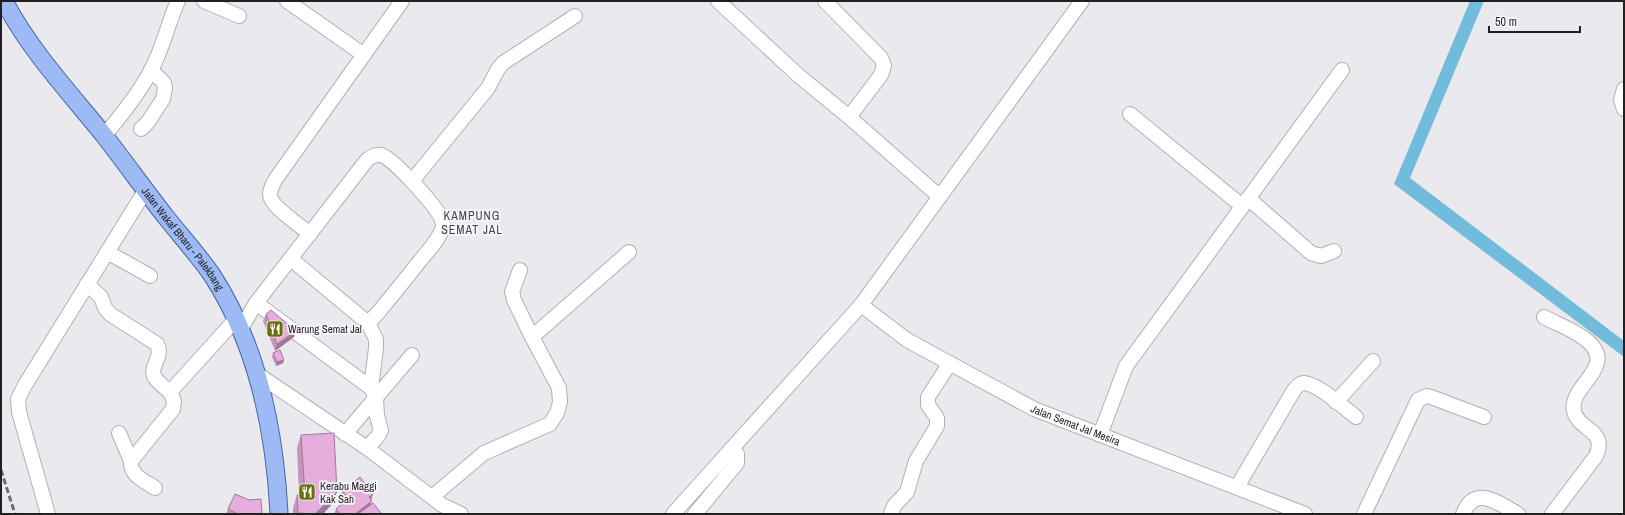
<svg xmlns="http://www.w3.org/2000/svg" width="1625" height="515" font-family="'Archivo Narrow',sans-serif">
<rect width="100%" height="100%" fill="#eae9ed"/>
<path fill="#71bcdd" d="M1470,1H1484L1410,178L1624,341V357L1394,184Z"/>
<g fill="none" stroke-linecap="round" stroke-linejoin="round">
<defs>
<g id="minor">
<path d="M204,1L239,16"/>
<path d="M287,1L364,55"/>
<path d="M718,1L799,76L849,117L940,197"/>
<path d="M825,1L881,58L884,66L881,75L849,117"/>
<path d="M1624,89L1621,100L1624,109"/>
<path d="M1130,114L1242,206"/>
<path d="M141,129L148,122L163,99L165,88L164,83L151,70"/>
<path d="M104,136C120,117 136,97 148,76C162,53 167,25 178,1"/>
<path d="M412,181L488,88L498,69L503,63L575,16"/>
<path d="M1248,198L1311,253L1321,256L1334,251"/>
<path d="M310,234C301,226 270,206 270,195C270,189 273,184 275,180L402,1"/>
<path d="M107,252L150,276"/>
<path d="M291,259L368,323L376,339V348L371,388L376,398L377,416L381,430L378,436L367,448"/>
<path d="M87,284L101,297L105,308L110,314L157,344C164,359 148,366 155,378C159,383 165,388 170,392L236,319"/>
<path d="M256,303L371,388"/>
<path id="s1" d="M861,305L907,340L1034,409L1305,514"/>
<path d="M1544,317C1557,324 1574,330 1585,339C1621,366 1568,385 1574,411C1578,431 1608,429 1596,456L1552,514"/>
<path d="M240,330L256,303L367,160C371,157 375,154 381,155C393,158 436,206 441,218C443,221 443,224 443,227C439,240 427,252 419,262C405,280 391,297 377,314L368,323"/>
<path d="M532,337L629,252"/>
<path d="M257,374L367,448L442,505L461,514"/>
<path d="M1336,402L1373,361"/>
<path d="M119,433L131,461L173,409L174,401L170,392"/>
<path d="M345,434L412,355"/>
<path d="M1100,435L1126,366L1342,70"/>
<path d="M131,461C130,476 145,481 155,488"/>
<path d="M1237,487L1294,390C1297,387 1299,383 1304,383C1319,384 1344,408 1356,417"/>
<path d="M432,497L484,453L550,424L557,413L560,402L559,388L532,337L514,300L512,292L520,270"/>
<path d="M48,514L19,412L18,399L25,385L145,191"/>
<path d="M673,514L861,305L1082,1"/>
<path d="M695,514L737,463V454L732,448"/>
<path d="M891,514L894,506L907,492L916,461L937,426V418L928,405V397L950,363"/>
<path d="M1364,514L1418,400L1427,396L1431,397L1484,417"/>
<path d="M1463,514C1475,484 1498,503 1518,514"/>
</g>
<g id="major">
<path id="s2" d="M4,1C30,50 68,91 103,134C124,161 144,189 165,216C181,236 198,255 212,275C258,346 275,431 279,514"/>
</g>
</defs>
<use href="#minor" stroke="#b1b0b4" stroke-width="16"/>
<use href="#major" stroke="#4766a5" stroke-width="19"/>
<use href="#minor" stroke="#fff" stroke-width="14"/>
<use href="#major" stroke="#9dbaf4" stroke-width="17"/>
<path stroke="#6d6c6f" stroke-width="3" stroke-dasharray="6 3" stroke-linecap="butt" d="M1,470L15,514"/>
</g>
<g fill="#c596bd">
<path d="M266,314L294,337L275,351L263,321Z"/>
<path d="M273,353L284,360L283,363L276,366L272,357Z"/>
<path d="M301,435L332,504L323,514H293V508L297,495H299L297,448Z"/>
<path d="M342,491L373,494L371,500V504L381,514H334L336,509L339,506L341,502L342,501L340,498Z"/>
<path d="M228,509L262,514H226Z"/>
</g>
<g fill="#a07a9a">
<path d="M296,331L294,337L275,351L277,344Z"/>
<path d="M284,360L283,363L276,366L277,362Z"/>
<path d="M337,492L332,504L323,514H315Z"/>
<path d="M373,494L371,500L369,497Z"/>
<path d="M372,501L369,508L361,514H355Z"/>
</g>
<g fill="#e5aedc" stroke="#a07a9a">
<path d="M271,310L296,331L277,344L266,314Z"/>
<path d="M280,350L284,360L277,362L273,353Z"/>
<path d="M334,433L337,492L315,514L298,513L297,495H305L301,435Z"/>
<path d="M360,477L373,494L369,497L372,501L355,514H340L336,509L342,504L341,502L347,497L342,491Z"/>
<path d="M235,494L249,500L261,499L262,514H238L228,509Z"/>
<path d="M373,503L381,513L380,514H358Z"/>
</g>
<defs>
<symbol id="restaurant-square" viewBox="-11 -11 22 22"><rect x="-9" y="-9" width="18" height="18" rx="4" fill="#6c6d0e" stroke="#f7f6fa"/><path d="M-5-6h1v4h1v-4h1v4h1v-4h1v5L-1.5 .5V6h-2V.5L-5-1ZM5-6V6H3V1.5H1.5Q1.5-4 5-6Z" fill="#fff"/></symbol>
</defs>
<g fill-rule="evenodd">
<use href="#restaurant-square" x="265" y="319" width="20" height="20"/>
<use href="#restaurant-square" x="297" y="482" width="20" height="20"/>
</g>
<g text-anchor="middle" stroke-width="3.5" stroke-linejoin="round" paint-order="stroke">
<g font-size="11" fill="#201f21" stroke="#f7f6fa">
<text dy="4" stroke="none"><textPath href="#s2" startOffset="298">Jalan Wakaf Bharu - Palekbang</textPath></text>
<text dy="4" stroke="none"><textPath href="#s1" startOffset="247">Jalan Semat Jal Mesira</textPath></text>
</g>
<g font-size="11" fill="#201f21" stroke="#f7f6fa" text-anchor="start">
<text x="288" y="333">Warung Semat Jal</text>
<text x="320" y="490">Kerabu Maggi<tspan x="320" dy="13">Kak Sah</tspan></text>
</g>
<g font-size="12" letter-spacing="1" fill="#444446" stroke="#f7f6fa">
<text x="472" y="220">KAMPUNG<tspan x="472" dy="14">SEMAT JAL</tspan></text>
</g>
</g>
<rect width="1625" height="515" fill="none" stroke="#201f21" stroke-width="4"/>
<path d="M1489 26v6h91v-6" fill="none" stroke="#201f21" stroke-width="2"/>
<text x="1495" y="26" font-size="12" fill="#201f21" stroke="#f7f6fa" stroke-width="3" paint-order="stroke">50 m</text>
</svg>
